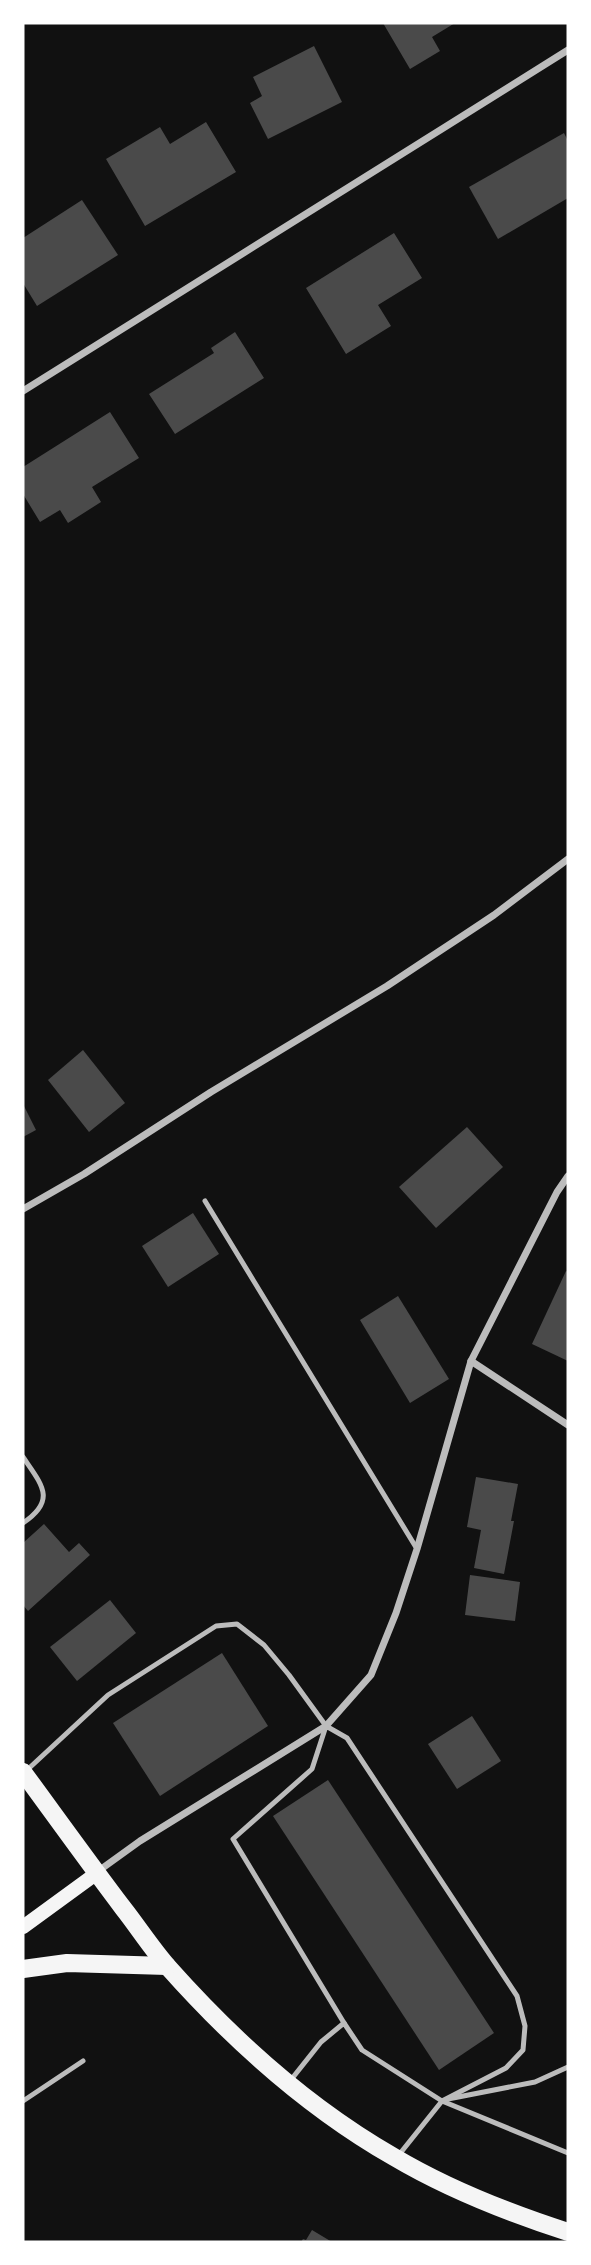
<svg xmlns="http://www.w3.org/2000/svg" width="591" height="2265" font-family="Jost,sans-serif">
<rect width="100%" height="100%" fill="#111"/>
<g fill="#4a4a4a">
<path d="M383,23H455L432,37L440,51L410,69Z"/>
<path d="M314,46L342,102L268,139L250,103L262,96L253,77Z"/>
<path d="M206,122L236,172L145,226L106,159L160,127L170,144Z"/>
<path d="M564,133L568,141V198L498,239L469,187Z"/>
<path d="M82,200L118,255L37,306L23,283V238Z"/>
<path d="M394,233L422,278L378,305L391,326L346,354L306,288Z"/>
<path d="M235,332L264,378L175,434L149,394L214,353L211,348Z"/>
<path d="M110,412L139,458L92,487L101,502L68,523L60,510L40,522L23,494V467Z"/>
<path d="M83,1050L125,1103L89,1132L48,1080Z"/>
<path d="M23,1104L36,1130L23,1137Z"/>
<path d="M467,1127L503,1167L436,1228L399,1187Z"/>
<path d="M193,1213L219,1254L168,1287L142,1246Z"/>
<path d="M566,1271L568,1272V1361L532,1344Z"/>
<path d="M398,1296L449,1379L410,1403L360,1320Z"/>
<path d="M476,1477L518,1484L511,1521H514L504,1574L474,1568L481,1530L467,1527Z"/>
<path d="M44,1524L69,1552L79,1543L90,1555L28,1611L23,1605V1543Z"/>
<path d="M470,1575L520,1582L515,1621L465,1615Z"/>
<path d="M110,1600L136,1633L77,1681L50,1647Z"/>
<path d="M222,1653L268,1726L160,1796L113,1723Z"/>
<path d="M472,1716L501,1761L457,1789L428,1744Z"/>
<path d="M328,1780L494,2033L439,2070L273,1816Z"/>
<path d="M312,2230L332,2242H301L303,2239L306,2240Z"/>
</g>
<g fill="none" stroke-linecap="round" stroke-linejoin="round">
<g stroke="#bcbcbc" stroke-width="5">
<path d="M205,1201L417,1549"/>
<path d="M23,1457C42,1485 57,1500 23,1523"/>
<path d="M26,1771L108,1695L216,1626L237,1624L264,1645L289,1675L326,1726"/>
<path d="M344,2023L233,1839L312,1769L326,1726L347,1738L517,1996L525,2026L523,2050L506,2068L442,2101L398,2156"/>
<path d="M290,2081L321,2042L344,2023L362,2050L442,2101L568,2153"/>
<path d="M448,2099L535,2082L568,2067"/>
<path d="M23,2101L83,2061"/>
</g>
<g stroke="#bcbcbc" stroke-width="7">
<path d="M23,391L568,50"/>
<path d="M23,1209L84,1174L211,1092L387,986L494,915L568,859"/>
<path d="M471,1361L568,1425"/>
<path d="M97,1872L140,1841L326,1726L371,1675L396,1613L417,1549L471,1361L557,1192L568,1176"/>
</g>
<path stroke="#f5f5f5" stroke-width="14" d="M23,1927L97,1873"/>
<g stroke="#f5f5f5" stroke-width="18">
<path d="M23,1772C56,1817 89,1863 123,1908C138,1927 152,1949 168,1967C232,2039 310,2109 394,2157C448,2189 509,2213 568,2232"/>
<path d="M23,1969L67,1963L167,1966"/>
</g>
</g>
<rect width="591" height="2265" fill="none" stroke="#ffffff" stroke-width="49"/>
</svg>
